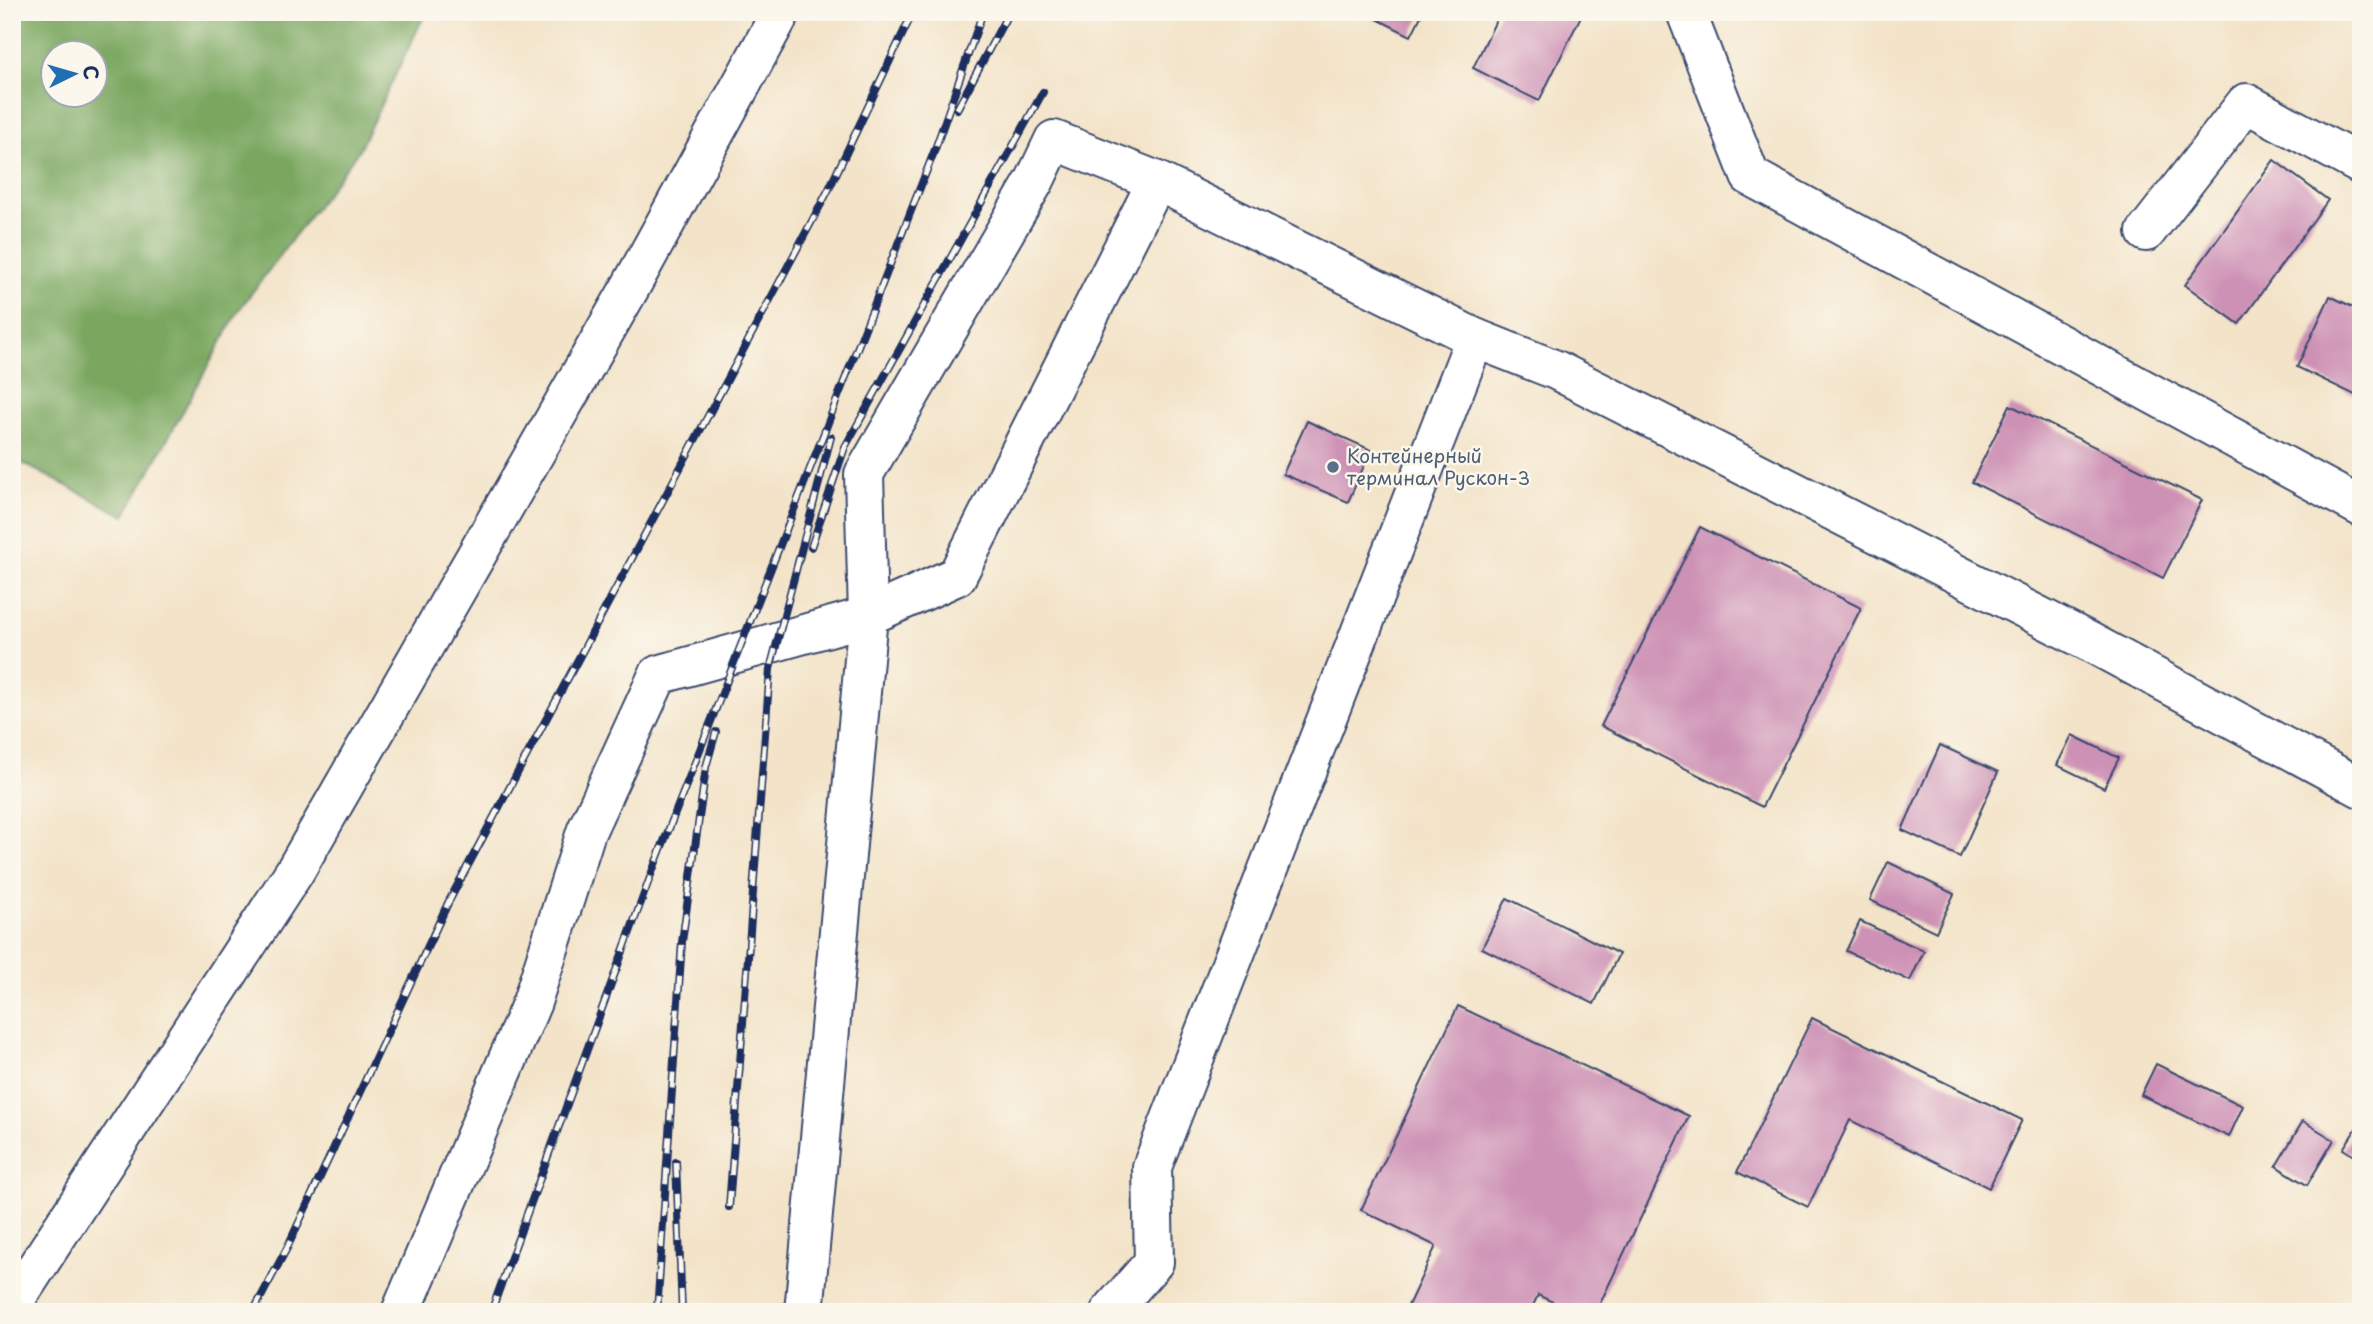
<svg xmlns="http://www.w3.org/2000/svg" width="2373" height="1324" font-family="'Playpen Sans',sans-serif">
<rect width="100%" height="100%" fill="#fbf7ec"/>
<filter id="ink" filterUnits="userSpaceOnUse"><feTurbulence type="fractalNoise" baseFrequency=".0143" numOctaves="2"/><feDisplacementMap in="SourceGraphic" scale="14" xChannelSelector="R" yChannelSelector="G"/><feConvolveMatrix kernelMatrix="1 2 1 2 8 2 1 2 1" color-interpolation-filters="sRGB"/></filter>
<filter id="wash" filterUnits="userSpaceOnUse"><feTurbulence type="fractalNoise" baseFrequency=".00686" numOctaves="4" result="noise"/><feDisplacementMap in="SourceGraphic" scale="28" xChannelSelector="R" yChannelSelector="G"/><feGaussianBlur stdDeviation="1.57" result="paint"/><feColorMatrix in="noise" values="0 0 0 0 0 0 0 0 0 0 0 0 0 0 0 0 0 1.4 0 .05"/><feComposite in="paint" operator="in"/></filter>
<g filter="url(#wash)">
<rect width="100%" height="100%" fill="#f3e3c8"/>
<path fill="#7aa761" stroke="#4a6b60" stroke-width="2" fill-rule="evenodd" d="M12,12H426L359,150L239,310L125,516L12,458ZM52,52H94V94H52Z"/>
<g id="blocks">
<g fill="#cd91b5">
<path d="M1363,12H1423L1411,36Z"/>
<path d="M1500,12H1583L1539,101L1473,68Z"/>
<path d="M2274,160L2328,200L2239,324L2185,285Z"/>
<path d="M2330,296L2361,311V398L2297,367Z"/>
<path d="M2010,405L2202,500L2163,578L1972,482Z"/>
<path d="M1307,421L1371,450L1348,502L1283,474Z"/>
<path d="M1700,527L1861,608L1762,807L1601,726Z"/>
<path d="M2072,735L2119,758L2104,788L2057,765Z"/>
<path d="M1940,745L1998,772L1960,857L1902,830Z"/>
<path d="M1888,862L1954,894L1936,932L1870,900Z"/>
<path d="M1507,898L1619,954L1594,1004L1482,948Z"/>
<path d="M1860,921L1924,951L1910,981L1846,951Z"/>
<path d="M1458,1006L1689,1116L1596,1312H1574L1538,1295L1530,1312H1405L1436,1246L1361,1210Z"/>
<path d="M1812,1018L2022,1120L1989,1188L1850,1120L1808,1207L1737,1172Z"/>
<path d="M2156,1064L2243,1106L2229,1137L2141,1095Z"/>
<path d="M2303,1121L2334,1140L2307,1185L2276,1166Z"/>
<path d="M2361,1121V1160L2343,1149Z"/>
</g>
</g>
</g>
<g filter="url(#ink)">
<use href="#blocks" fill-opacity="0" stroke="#3b4a6e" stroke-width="2"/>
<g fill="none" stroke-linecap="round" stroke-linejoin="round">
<defs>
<g id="minor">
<path d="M1686,12L1750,176L2361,507"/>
<path d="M2146,232L2246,103L2361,165"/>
<path d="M12,1305L295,871L631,286L781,12"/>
<path d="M401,1312L532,1002L586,832L658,675L868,616L957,576L1157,181"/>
<path d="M804,1312L868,616L864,474L1035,180L1054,140L1157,181L1475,338L1556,370L2090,642L2361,788"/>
<path d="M1110,1312L1154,1262L1152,1167L1475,338"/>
</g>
</defs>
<use href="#minor" stroke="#3b4a6e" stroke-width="42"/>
<use href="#minor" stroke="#fff" stroke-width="38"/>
<defs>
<g id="rail">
<path d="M957,109L1009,12"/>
<path d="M811,547L845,447L1043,92"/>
<path d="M676,1162L682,1312"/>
<path d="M729,1207L770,669L831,437"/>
<path d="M253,1312L287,1248L448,903L828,191L913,12"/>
<path d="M491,1312L652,872L934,152L983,12"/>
<path d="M657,1312L682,942L706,767L716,732"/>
</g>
</defs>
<use href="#rail" stroke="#1b2f5e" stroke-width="8"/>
<use href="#rail" stroke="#fbf7ec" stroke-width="5" stroke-dasharray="16" stroke-linecap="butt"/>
</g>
</g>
<circle fill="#5c6f8a" stroke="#fbf7ec" stroke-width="2.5" cx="1333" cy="467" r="7"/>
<g text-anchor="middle" stroke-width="5" stroke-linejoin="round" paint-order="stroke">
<g font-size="19" fill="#4e5e75" stroke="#fbf7ec" text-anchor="start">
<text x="1347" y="463">Контейнерный<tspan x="1347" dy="22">терминал Рускон-3</tspan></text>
</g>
</g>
<rect width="2373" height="1324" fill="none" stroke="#fbf7ec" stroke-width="42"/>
<g transform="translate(74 74) rotate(85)"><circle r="33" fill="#fbf7ec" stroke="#a1a7b3" stroke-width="2"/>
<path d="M0-5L12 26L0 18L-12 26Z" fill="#1f6fb2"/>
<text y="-10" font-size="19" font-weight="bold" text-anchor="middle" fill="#1b2f5e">С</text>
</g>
</svg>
